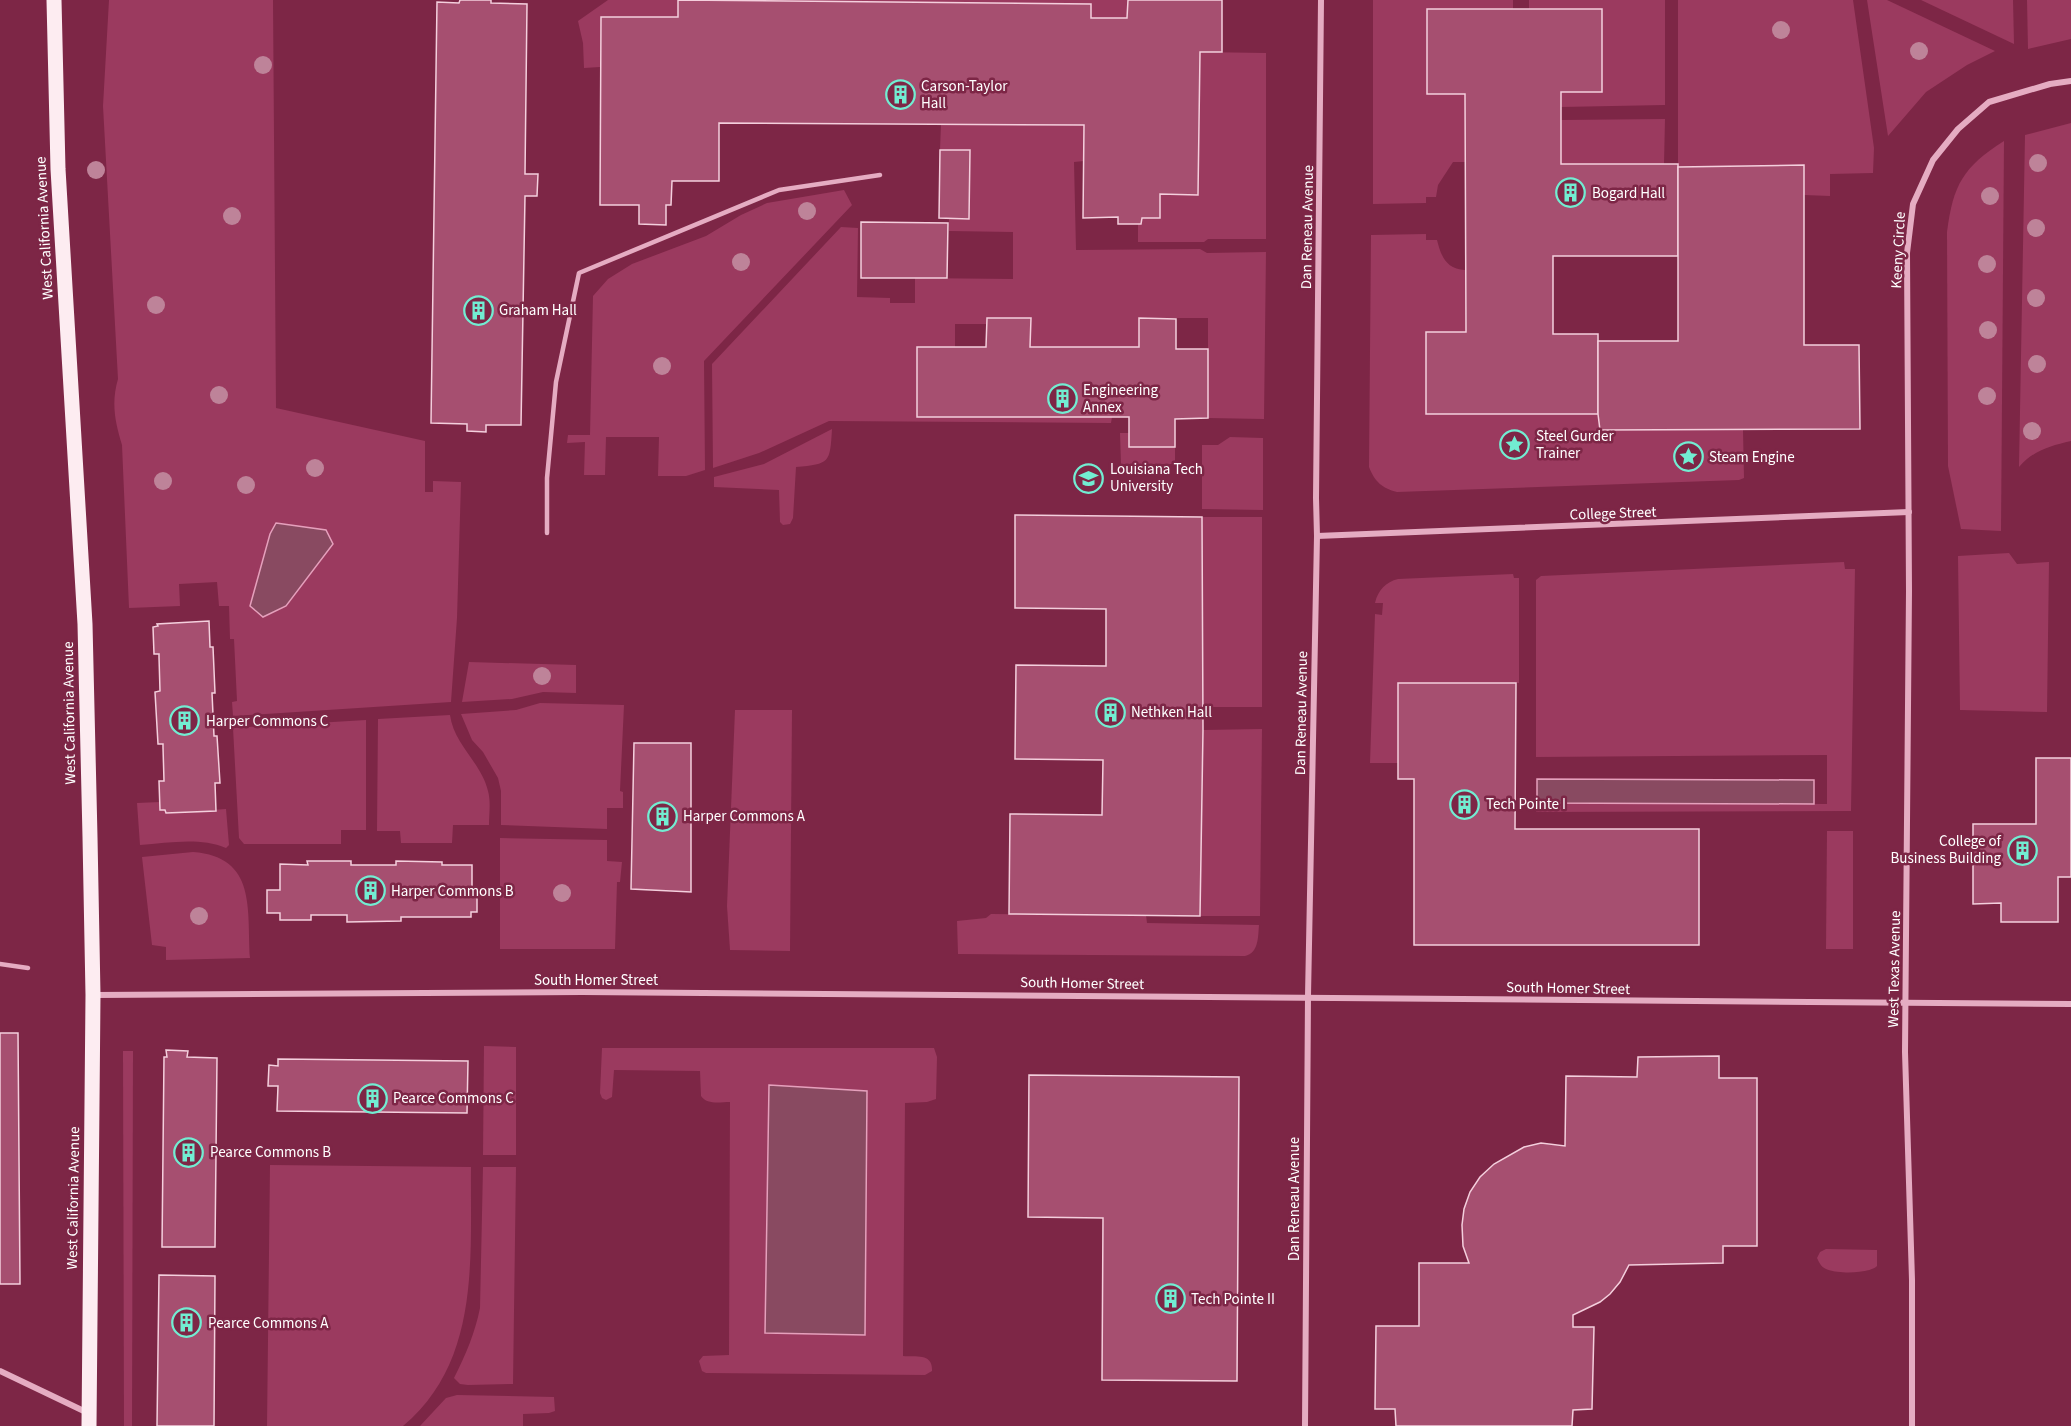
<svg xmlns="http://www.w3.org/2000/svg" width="2071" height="1426" font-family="'Source Sans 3',sans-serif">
<rect width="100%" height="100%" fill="#7d2646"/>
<g fill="#9b3a5f">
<path d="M109,0H273L276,408L425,441V492H433V481L461,482L457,618L451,702L233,716L232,702L237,701L234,639H230L229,606H219L217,582L179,584L180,606L129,608L122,445C115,422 111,403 118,379L103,106Z"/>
<path d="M608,0H678V17H601L600,67L584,68L583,43L578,21Z"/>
<path d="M718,0H1128L1127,18H1091V4L718,2Z"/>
<path d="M1373,0H1513V9H1427L1428,94H1465V162H1453L1438,185L1436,197H1426V203L1373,204Z"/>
<path d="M1529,0H1665V105L1561,107V92L1602,91V9H1529Z"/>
<path d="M1678,0H1853L1874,148L1873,173L1830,174V196L1804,195L1803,165L1678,167Z"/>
<path d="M1867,0H1887L1995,51L1967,65L1926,92L1888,136Z"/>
<path d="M1921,0H2013L2014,44Z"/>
<path d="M2027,0H2071V39L2028,49Z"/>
<path d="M1200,52L1266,53V239H1208L1204,242H1138V224H1141L1142,218L1160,194H1198Z"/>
<path d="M1665,119L1664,164H1561V120Z"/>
<path d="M2071,123V441C2050,446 2034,450 2019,467L2025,135Z"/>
<path d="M941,124L1084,125V161L1074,162L1076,250L1200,249L1207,253L1266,252L1264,419L1208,418V318H1139V347H1030V318H987L986,324H955V347H917V416L1112,417L1111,423L829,421L759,453L713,468L712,364L841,227L858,228L857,297L890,298V303H915V278L1013,279V232L949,231V219H969L970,150H940Z"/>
<path d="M2004,141L2001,531L1961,529L1948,466L1947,232C1953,185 1963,167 2004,141Z"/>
<path d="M844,190L852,205L704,361L705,470L686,476H658L659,437H606L605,475H584L585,442L567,443L568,435H590L593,296L608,279L632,264L706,236L741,215L767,203Z"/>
<path d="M1426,234V240H1437C1441,256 1446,269 1465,270L1466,332L1598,414L1601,430H1743L1744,478L1739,480L1397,492C1382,488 1375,482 1369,467L1371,235Z"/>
<path d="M832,429C830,463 830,464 796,467L793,518L790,524L783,525L780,522L779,490L714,487V477L764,464Z"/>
<path d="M1120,433H1129V447H1175V464H1121Z"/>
<path d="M1230,437L1263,438V510L1202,509V445H1218Z"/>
<path d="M1202,517H1262V707H1203Z"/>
<path d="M2009,553L2017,564L2049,562L2047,712L1960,710L1958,556Z"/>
<path d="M1844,562L1845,569H1855L1851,811L1536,812L1537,803L1827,804V755L1536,757V580L1541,576Z"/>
<path d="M1513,574L1514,578H1519V683H1399L1398,763H1370L1375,614L1382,615L1383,603H1375C1378,590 1386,582 1398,579Z"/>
<path d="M469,662L576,665V693L543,692L512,699L462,702Z"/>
<path d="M540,703L624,705L620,791L623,792V808H607V829L501,825V791L498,778L483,752L472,740L461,714L516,710Z"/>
<path d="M735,710H792L790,951L730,950L727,906Z"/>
<path d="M450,715C454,745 481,762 488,791C491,802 489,814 489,825H453L452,843H401L400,831H377L378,719Z"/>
<path d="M366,720V830H341V844H244L239,838L233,728Z"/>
<path d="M1262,729L1260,916H1200L1203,730Z"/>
<path d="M160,802V810H165L166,813L226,809L229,845L226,848C199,837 169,843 140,845L137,803Z"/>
<path d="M1827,831H1853V949H1826Z"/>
<path d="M500,838L607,840V861L622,862L620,882H617L615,949H500Z"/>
<path d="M193,852C257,857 247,909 250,958L166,960V947L152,945L142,857Z"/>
<path d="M991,914L1146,915L1147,923L1259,925C1258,936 1259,953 1245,956L958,954L957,921L986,918Z"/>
<path d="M484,1046L516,1047V1155H483Z"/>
<path d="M602,1048H934L937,1057L936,1099L927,1102L905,1103L903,1356C916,1357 933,1353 932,1371L925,1375L706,1373L702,1371L699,1361L703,1356L729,1355L730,1102C720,1102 707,1105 701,1096L700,1071L614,1070L612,1097L606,1100L602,1098L600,1093Z"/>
<path d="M123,1051H133L132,1426H124Z"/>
<path d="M270,1165L471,1167C470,1257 481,1361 403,1426H267Z"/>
<path d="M483,1167H516L513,1384L468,1385L460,1384L454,1378C466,1354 475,1333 480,1308Z"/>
<path d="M1826,1249L1877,1250V1266C1869,1274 1836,1274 1826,1269C1821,1267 1819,1262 1817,1258L1820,1252Z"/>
<path d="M457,1395L554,1397L555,1411L549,1413L523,1414V1426H420L446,1398Z"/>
</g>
<g fill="#894a61" stroke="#e5a0bc" stroke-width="1.5">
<path d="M276,523L326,530L333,544L286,606L263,617L250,606L270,534Z"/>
<path d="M1537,779L1814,780V804L1537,803Z"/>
<path d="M769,1085L867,1091L865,1335L765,1333Z"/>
</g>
<g fill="#a64f70" stroke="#f4cfdd" stroke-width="1.5">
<path d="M460,0H491V3L527,4L525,174H538L537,196H525L521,425H486V432L467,431V424L431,423L437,2L459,3Z"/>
<path d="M678,0L1091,4V18H1127L1128,0H1222V52H1200L1198,195L1160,194V218H1142L1141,224H1118V217L1083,218L1084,125L719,123V181H672L671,205H666V225L639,224V205H600L601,17H678Z"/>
<path d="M1427,9H1602V92H1561V164H1678V256H1553V334H1598V414H1426V332H1466L1465,94H1427Z"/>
<path d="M940,150H970L969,219L939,218Z"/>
<path d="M1804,165V345H1859L1860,429L1600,430L1598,414V341H1678V167Z"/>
<path d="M861,222L948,223L947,278H861Z"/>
<path d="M987,318H1031L1030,347H1139V318L1176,319V349H1208V418L1175,419V447H1129V417H917V347H986Z"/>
<path d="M1015,515L1202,517L1203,730L1200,916L1009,914L1010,814L1102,815L1103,760L1015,759L1016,665L1106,666V609L1015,608Z"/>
<path d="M209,621L210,647H213L215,693H212L214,736H217L220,783H215L216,811L166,813L165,810H160L159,781H164L163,747V744H158L155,692L160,691L159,657V654H154L153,627L158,626L157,624Z"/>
<path d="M1398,683H1516L1515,829H1699V945H1414V779H1398Z"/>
<path d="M634,743H691V892L631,889Z"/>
<path d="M2036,758H2071V877H2058V922H2001V903L1973,904V824H2036Z"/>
<path d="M307,861H351V865H396V861L442,862V865H472V892H477V912H471V917H401V921L347,922V915H311V920H280V913H267V890H280V864L308,865Z"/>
<path d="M0,1033H18L20,1284H0Z"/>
<path d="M166,1050L188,1051L187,1057L217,1058L215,1247H162L164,1057H167Z"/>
<path d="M1719,1056V1078H1757V1246H1723V1263L1629,1265L1620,1282L1610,1294L1600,1302L1573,1315V1327H1594L1592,1409L1573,1410L1572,1426H1396L1395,1409H1375L1376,1326H1419V1263H1469L1463,1246L1462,1225L1464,1209L1470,1192L1480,1177L1494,1164L1524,1147L1541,1143L1565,1146L1566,1076L1637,1077L1638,1057Z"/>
<path d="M278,1059L468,1061L467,1113L277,1111L278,1086H268L269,1065L278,1066Z"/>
<path d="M1029,1075L1239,1077L1237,1381L1102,1380L1103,1218L1028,1217Z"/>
<path d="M159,1275L215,1276L214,1426H157Z"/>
</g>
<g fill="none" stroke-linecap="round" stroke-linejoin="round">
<g stroke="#e5acc2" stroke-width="4.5">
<path d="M547,533V478L556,382L579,273L779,190L880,175"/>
<path d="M0,964L28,968"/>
</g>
<g stroke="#e5acc2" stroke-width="6">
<path d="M1317,536L1909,512"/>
<path d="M95,995L582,992L2071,1004"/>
<path d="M0,1371L88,1413"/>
<path d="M1305,1426L1308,996L1317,536L1316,498L1321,0"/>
<path d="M1912,1426V1280L1905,1052L1909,591L1907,253L1913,204L1933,160L1958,129L1989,102L2050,84L2071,81"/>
</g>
<path stroke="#fdecf1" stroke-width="15" d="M54,0L58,169L85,624L90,837L93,995L89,1426"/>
</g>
<g fill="#be8399">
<circle cx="1781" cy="30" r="9"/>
<circle cx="1919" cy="51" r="9"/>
<circle cx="263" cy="65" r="9"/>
<circle cx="2038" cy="163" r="9"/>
<circle cx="96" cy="170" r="9"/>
<circle cx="1990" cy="196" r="9"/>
<circle cx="807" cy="211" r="9"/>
<circle cx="232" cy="216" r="9"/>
<circle cx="2036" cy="228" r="9"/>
<circle cx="741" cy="262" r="9"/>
<circle cx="1987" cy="264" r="9"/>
<circle cx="2036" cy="298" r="9"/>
<circle cx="156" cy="305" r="9"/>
<circle cx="1988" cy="330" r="9"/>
<circle cx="2037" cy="364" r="9"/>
<circle cx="662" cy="366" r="9"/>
<circle cx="219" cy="395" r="9"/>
<circle cx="1987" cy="396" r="9"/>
<circle cx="2032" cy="431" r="9"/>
<circle cx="315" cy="468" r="9"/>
<circle cx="163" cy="481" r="9"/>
<circle cx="246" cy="485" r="9"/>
<circle cx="542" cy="676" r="9"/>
<circle cx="562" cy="893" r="9"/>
<circle cx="199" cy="916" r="9"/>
</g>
<defs>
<symbol id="building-ring" viewBox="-11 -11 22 22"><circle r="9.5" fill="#7d2646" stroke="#72edd2" stroke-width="1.5"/><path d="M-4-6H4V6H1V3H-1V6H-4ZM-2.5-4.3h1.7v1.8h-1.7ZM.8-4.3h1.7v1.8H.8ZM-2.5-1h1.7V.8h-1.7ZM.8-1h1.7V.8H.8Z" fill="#72edd2"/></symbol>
<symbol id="sight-ring" viewBox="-11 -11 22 22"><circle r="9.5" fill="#7d2646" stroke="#72edd2" stroke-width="1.5"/><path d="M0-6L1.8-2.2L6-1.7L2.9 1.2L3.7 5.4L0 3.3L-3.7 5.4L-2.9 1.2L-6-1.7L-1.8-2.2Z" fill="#72edd2"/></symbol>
<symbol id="university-ring" viewBox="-11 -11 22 22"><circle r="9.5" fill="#7d2646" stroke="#72edd2" stroke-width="1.5"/><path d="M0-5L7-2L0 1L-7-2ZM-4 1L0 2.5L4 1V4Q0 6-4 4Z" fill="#72edd2"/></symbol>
</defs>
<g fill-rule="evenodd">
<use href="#building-ring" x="884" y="78" width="33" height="33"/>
<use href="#building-ring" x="1554" y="176" width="33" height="33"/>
<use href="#building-ring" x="462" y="294" width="33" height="33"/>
<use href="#building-ring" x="1046" y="382" width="33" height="33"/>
<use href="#sight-ring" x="1498" y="428" width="33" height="33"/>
<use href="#sight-ring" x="1672" y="440" width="33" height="33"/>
<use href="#university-ring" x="1072" y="462" width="33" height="33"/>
<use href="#building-ring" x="1094" y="696" width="33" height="33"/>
<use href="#building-ring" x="168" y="704" width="33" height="33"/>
<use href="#building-ring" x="1448" y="788" width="33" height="33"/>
<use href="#building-ring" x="646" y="800" width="33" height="33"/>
<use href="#building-ring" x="2006" y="834" width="33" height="33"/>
<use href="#building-ring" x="354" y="874" width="33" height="33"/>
<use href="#building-ring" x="356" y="1082" width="33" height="33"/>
<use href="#building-ring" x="172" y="1136" width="33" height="33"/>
<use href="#building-ring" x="1154" y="1282" width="33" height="33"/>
<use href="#building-ring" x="170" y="1306" width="33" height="33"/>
</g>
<g text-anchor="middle" stroke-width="5" stroke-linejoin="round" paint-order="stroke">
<g font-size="15" fill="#fff" stroke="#7d2646" text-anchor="start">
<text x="921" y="91">Carson-Taylor<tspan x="921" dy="17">Hall</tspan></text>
<text x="1592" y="198">Bogard Hall</text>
<text x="499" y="315">Graham Hall</text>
<text x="1083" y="395">Engineering<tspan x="1083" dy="17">Annex</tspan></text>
<text x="1536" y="441">Steel Gurder<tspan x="1536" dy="17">Trainer</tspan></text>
<text x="1709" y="462">Steam Engine</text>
<text x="1110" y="474">Louisiana Tech<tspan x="1110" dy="17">University</tspan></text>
<text x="1131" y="717">Nethken Hall</text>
<text x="206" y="726">Harper Commons C</text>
<text x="1486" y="809">Tech Pointe I</text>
<text x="683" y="821">Harper Commons A</text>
<text x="2001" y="846" text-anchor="end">College of<tspan x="2001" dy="17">Business Building</tspan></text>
<text x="391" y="896">Harper Commons B</text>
<text x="393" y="1103">Pearce Commons C</text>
<text x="210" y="1157">Pearce Commons B</text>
<text x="1191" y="1304">Tech Pointe II</text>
<text x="208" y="1328">Pearce Commons A</text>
</g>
<g font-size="15" fill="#fff" stroke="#7d2646">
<text transform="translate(1307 227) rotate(-89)" y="5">Dan Reneau Avenue</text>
<text transform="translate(44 228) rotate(-93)" y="5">West California Avenue</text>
<text transform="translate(1898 250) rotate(-87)" y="5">Keeny Circle</text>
<text transform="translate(1613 513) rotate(-2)" y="5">College Street</text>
<text transform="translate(69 713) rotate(-91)" y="5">West California Avenue</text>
<text transform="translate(1301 713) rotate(-89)" y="5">Dan Reneau Avenue</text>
<text transform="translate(1894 969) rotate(-89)" y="5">West Texas Avenue</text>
<text x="596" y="985">South Homer Street</text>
<text transform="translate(1082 983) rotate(1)" y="5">South Homer Street</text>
<text transform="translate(1568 988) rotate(1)" y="5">South Homer Street</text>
<text transform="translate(73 1198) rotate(-89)" y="5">West California Avenue</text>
<text transform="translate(1294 1199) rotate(-90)" y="5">Dan Reneau Avenue</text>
</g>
</g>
</svg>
